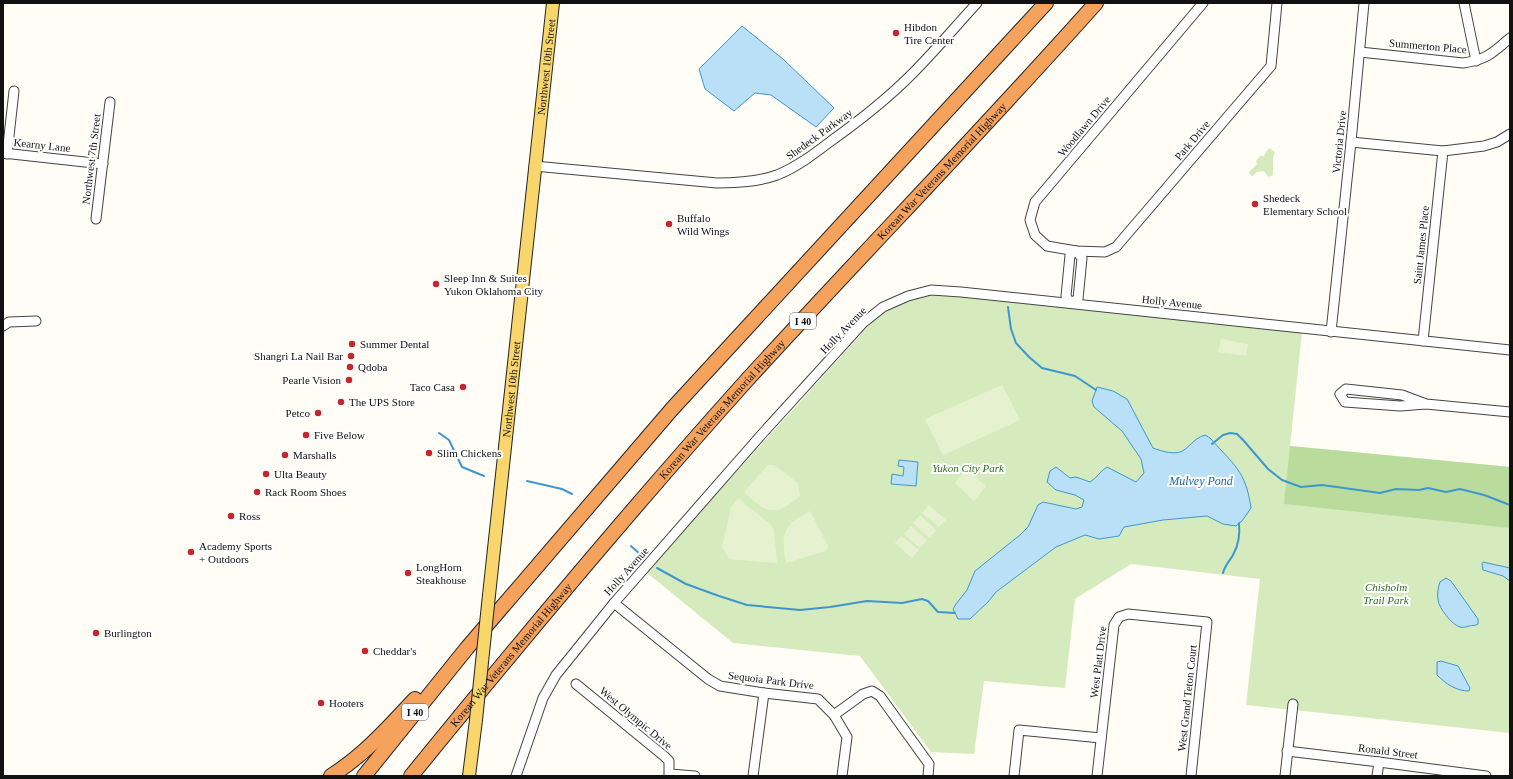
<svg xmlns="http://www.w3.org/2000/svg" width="1513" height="779" font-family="Georgia,serif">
<rect width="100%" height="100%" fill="#fffdf5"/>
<g fill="#d5ebbd">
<path d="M1269,148L1275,152L1273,158V175L1268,177L1264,171L1257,172L1253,176H1251L1249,172L1257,164L1256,161L1261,155L1263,157Z"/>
<path d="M937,295H958L1302,332L1290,446L1510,467V733L1246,705L1260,579L1131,564L1075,599L1065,688L984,681L974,754L931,752L860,656L733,643L646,572L875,319C897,304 910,298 937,295Z"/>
</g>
<path fill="#b9dc9c" d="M1290,446L1510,467V528L1284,504Z"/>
<g fill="#e6f2cf">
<path d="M1221,339L1248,344L1246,356L1218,352Z"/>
<path d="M1002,385L1020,420L943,455L925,419Z"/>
<path d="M768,465H774L798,483L800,496C775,517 767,514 744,492Z"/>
<path d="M966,469L986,486L974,501L955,483Z"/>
<path d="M738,498L771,525L774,530L777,563L729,559L722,547L731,508Z"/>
<path d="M929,505L946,520L939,527L922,513Z"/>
<path d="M810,511L828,546L826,551L786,563C781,533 782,526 810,511Z"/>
<path d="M920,515L936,530L930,538L913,523Z"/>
<path d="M911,526L927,540L920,548L904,534Z"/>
<path d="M901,536L919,550L912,558L895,543Z"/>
</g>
<g fill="#b9e0f7" stroke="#3f96cf">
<path d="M742,26L783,59L834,108L816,127L771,95L755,93L734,111L705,89L699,69Z"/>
<path d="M1097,387L1113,391L1127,399L1153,448C1161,451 1176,456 1184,450C1192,444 1195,438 1205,435L1210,438C1233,464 1246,471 1251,508L1242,521L1236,526L1223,524L1207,516L1163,520L1124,527L1119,536L1099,539L1085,535L1056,547L996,592L988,602L970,619H958L953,609L956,604L967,590L975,571L1020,535L1028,527L1038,505L1043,502L1076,509L1082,507L1084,500L1075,495L1056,490L1047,482L1050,471L1056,467L1070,478L1076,477L1090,482C1097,478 1100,471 1107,467L1136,482L1144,473L1141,459L1122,431L1094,407L1092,401Z"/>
<path d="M899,460L918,462L916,486L891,484L892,474L903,476L904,467L898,466Z"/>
<path d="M1483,562L1510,568V581L1503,576L1483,570L1482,564Z"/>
<path d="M1446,578L1451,581L1478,619V624C1475,626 1473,625 1469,626C1466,627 1463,628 1460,627C1452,625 1439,608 1438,600C1437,595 1438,587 1440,582Z"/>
<path d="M1441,661L1458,666L1470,688L1469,691C1456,691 1446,684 1437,675V662Z"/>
</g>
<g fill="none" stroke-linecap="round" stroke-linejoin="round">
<g stroke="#3f96cf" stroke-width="2">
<path d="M1008,307L1011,329L1016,343L1029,357L1042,368L1075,376L1096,390"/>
<path d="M439,433L449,440L462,467L484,476"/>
<path d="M1212,444L1223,435L1230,433L1237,434L1244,441L1268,469L1282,480L1301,487L1322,485L1380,493L1396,489L1419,490L1428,488L1446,492L1460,489L1484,495L1510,505"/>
<path d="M527,481L562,489L572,494"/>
<path d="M631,546L641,555"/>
<path d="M657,568L686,584L719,596L747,605L800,610L830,607L867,601L902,603L922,599L928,601L938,612L955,613"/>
<path d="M1223,573C1225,564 1231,560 1234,553C1239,543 1240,533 1239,523"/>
</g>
<defs>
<g id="minor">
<path d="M1203,3L1035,202L1030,220L1035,235L1047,246L1076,251L1105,252L1116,247L1271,66L1277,3"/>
<path d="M1464,3L1476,61"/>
<path d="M1360,52L1463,63C1486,60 1493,53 1510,38"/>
<path d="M1351,142L1443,151L1484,146L1497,142L1510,134"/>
<path d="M3,153L103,164"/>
<path d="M7,154L14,91"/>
<path d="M534,166L717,183C738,183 757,182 777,175C797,167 814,154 831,141C859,121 887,99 911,75C934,52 955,27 977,3"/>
<path d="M96,219L110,102"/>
<path d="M1076,251L1082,258L1078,299L1070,303L1066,296L1070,255Z"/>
<path d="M3,326L9,322L36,321"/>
<path d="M1331,332L1351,142L1364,3"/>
<path d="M1423,341L1443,151"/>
<path d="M1426,404L1402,395L1346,389L1340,394L1345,402L1400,406L1426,404L1510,412"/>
<path d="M614,603L708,679L720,686L764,693L818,699L834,715L847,737L842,776"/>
<path d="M576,684L664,756L669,761V776"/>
<path d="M834,715L863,694L872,691L880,696L929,764L928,776"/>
<path d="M1287,751L1379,762L1486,776"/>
<path d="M670,774L695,776"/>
<path d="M516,776L543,698L556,675L614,603L762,434L863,323L883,307L908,296L931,290L961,292L1510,350"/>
<path d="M753,776L764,693"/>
<path d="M1014,776L1019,730L1101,738"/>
<path d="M1097,776L1114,625L1119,617L1128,614L1207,622L1191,776"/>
<path d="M1285,776L1293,704"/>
<path d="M1377,776L1379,762"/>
</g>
<g id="major">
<path id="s1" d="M489,595L553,3"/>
<path d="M469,776L476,720"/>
</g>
<g id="highway">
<path d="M331,776C364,755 388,728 415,699"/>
<path d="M364,776L467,648L672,409L1046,3"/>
<path id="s2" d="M411,776C520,642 631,509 747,380C862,254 982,131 1096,3"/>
</g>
</defs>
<use href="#minor" stroke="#444" stroke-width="11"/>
<use href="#major" stroke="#222" stroke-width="14"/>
<use href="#highway" stroke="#222" stroke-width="16"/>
<use href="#minor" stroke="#fff" stroke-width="9"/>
<use href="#major" stroke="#f9d66b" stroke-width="12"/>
<use href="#highway" stroke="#f5a25d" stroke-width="14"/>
<defs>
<path id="major-bridge" d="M476,720L489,595"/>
</defs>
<use href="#major-bridge" stroke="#222" stroke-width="14" stroke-linecap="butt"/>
<use href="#major-bridge" stroke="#f9d66b" stroke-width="12"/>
</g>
<g fill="#c4262e" stroke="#fff" stroke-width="1.5">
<circle cx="896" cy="33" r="4"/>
<circle cx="1255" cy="204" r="4"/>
<circle cx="669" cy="224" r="4"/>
<circle cx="436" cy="284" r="4"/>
<circle cx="352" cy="344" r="4"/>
<circle cx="351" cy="356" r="4"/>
<circle cx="350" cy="367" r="4"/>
<circle cx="349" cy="380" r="4"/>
<circle cx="463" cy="387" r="4"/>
<circle cx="341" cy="402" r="4"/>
<circle cx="318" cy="413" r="4"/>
<circle cx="306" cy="435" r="4"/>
<circle cx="429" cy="453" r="4"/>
<circle cx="285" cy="455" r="4"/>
<circle cx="266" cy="474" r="4"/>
<circle cx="257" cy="492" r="4"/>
<circle cx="231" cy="516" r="4"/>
<circle cx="191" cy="552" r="4"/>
<circle cx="408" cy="573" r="4"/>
<circle cx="96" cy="633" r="4"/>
<circle cx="365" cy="651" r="4"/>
<circle cx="321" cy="703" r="4"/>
</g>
<g text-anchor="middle" stroke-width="4" stroke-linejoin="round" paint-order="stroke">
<g fill="#fff" stroke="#585858" stroke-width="1">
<rect x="790" y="313" width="26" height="16" rx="3"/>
<rect x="402" y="704" width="26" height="16" rx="3"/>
</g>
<g font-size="10" font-weight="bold" fill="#111">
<text x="803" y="325">I 40</text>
<text x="415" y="716">I 40</text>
</g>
<g font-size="11" fill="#111" stroke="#fff" text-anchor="start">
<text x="904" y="31">Hibdon<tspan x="904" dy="13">Tire Center</tspan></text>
<text x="1263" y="202">Shedeck<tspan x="1263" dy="13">Elementary School</tspan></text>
<text x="677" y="222">Buffalo<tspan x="677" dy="13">Wild Wings</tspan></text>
<text x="444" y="282">Sleep Inn &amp; Suites<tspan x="444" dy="13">Yukon Oklahoma City</tspan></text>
<text x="360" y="348">Summer Dental</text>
<text x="343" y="360" text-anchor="end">Shangri La Nail Bar</text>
<text x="358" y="371">Qdoba</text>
<text x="341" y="384" text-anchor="end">Pearle Vision</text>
<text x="455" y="391" text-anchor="end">Taco Casa</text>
<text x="349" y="406">The UPS Store</text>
<text x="310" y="417" text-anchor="end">Petco</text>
<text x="314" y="439">Five Below</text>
<text x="437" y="457">Slim Chickens</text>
<text x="293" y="459">Marshalls</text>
<text x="274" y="478">Ulta Beauty</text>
<text x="265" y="496">Rack Room Shoes</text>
<text x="239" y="520">Ross</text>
<text x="199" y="550">Academy Sports<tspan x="199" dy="13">+ Outdoors</tspan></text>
<text x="416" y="571">LongHorn<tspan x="416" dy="13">Steakhouse</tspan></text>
<text x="104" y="637">Burlington</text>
<text x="373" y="655">Cheddar's</text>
<text x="329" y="707">Hooters</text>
</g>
<g font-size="11" fill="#111" stroke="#fff">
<text transform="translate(1428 46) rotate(5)" y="4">Summerton Place</text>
<text dy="4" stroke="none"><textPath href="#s1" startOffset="531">Northwest 10th Street</textPath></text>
<text transform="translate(1084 126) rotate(-50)" y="4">Woodlawn Drive</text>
<text transform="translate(819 134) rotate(-36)" y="4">Shedeck Parkway</text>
<text transform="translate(1192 140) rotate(-50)" y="4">Park Drive</text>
<text transform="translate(1339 142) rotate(-84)" y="4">Victoria Drive</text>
<text transform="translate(42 145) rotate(6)" y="4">Kearny Lane</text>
<text transform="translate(91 159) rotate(-83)" y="4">Northwest 7th Street</text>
<text dy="4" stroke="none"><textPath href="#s2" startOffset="805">Korean War Veterans Memorial Highway</textPath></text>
<text transform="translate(1421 245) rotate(-84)" y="4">Saint James Place</text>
<text transform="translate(1172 302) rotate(6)" y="4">Holly Avenue</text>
<text transform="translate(843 330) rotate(-46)" y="4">Holly Avenue</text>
<text dy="4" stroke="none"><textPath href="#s1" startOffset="207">Northwest 10th Street</textPath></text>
<text dy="4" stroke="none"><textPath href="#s2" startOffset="481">Korean War Veterans Memorial Highway</textPath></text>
<text transform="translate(626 571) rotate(-48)" y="4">Holly Avenue</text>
<text dy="4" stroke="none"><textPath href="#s2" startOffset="157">Korean War Veterans Memorial Highway</textPath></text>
<text transform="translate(1098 662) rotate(-83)" y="4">West Platt Drive</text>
<text transform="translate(771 680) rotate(7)" y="4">Sequoia Park Drive</text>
<text transform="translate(1187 698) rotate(-84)" y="4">West Grand Teton Court</text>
<text transform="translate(636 718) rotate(40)" y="4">West Olympic Drive</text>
<text transform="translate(1388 751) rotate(7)" y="4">Ronald Street</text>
</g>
<g font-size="11" font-style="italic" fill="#2f6b1f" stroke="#fff">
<text x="968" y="472">Yukon City Park</text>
<text x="1386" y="591">Chisholm<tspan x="1386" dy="13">Trail Park</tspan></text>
</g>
<g font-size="12" font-style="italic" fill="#1768a6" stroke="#fff">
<text x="1201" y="485">Mulvey Pond</text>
</g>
</g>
<rect width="1513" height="779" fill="none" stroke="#111111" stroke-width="8"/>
</svg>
